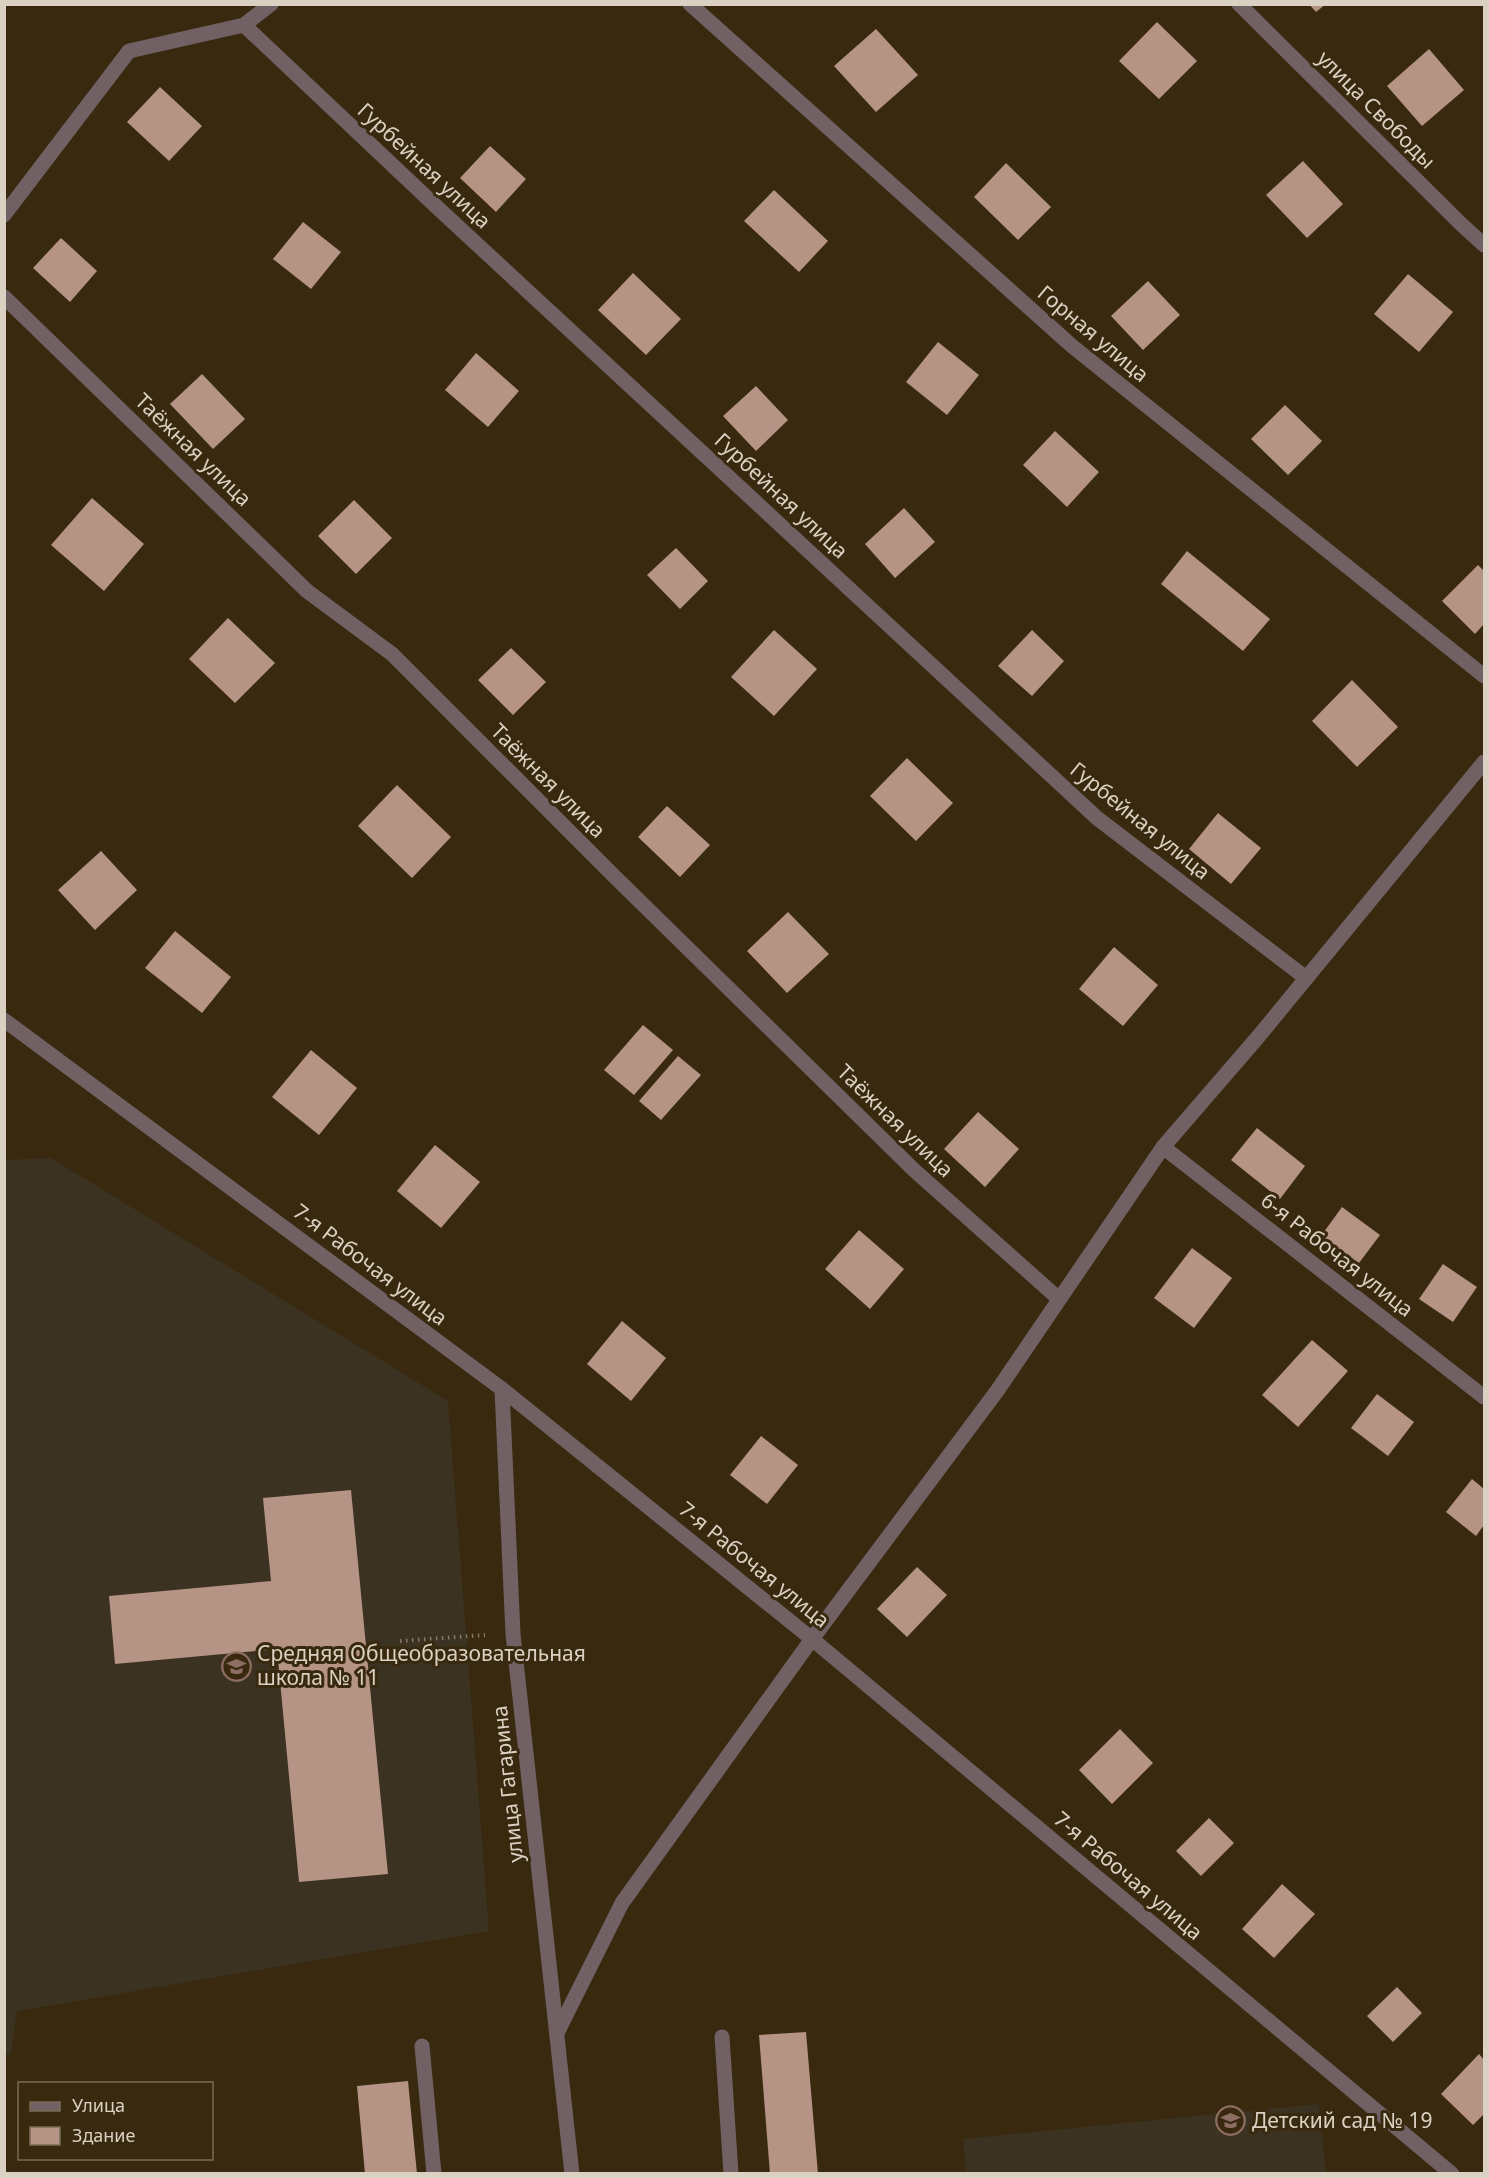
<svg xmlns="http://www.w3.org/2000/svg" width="1489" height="2178" font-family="'Noto Sans',sans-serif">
<rect width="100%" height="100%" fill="#38290f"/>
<g fill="#3b3221">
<path d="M51,1158L448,1401L489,1931L17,2011L11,2053L5,2054V1160Z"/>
<path d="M1319,2104L1326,2173H966L963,2139Z"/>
</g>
<g fill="#b59385">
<path d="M1309,4H1326L1316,12Z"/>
<path d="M1157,22L1197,61L1159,99L1119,61Z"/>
<path d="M876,29L918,75L876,112L834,66Z"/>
<path d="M1429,49L1464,90L1422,126L1387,86Z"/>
<path d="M160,87L202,126L169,161L127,122Z"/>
<path d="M490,146L526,179L496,212L460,178Z"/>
<path d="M1303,161L1343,204L1307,238L1266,195Z"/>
<path d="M1006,163L1051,207L1018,240L974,197Z"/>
<path d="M774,190L828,241L799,272L744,221Z"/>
<path d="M303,222L341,252L311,289L273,259Z"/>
<path d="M61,238L97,271L70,302L33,268Z"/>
<path d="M633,273L681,319L646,355L598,310Z"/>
<path d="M1408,274L1453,312L1419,352L1374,314Z"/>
<path d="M1148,281L1180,315L1143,350L1111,316Z"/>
<path d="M938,342L979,375L947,415L906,382Z"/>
<path d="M476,353L519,391L488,427L445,390Z"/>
<path d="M202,374L245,419L213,449L170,404Z"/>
<path d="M756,386L788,420L756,451L723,416Z"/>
<path d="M1285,405L1322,441L1288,475L1251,439Z"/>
<path d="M1055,431L1099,472L1067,507L1023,465Z"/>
<path d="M92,498L144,544L104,591L51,545Z"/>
<path d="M354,500L392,538L356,574L318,536Z"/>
<path d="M904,508L935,542L895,578L865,544Z"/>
<path d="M676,548L708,581L680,609L647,575Z"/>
<path d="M1187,551L1270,619L1243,651L1161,584Z"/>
<path d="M1478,565L1484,571V624L1475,634L1442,601Z"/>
<path d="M228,618L275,663L235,703L189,659Z"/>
<path d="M774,630L817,669L774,716L731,677Z"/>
<path d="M1032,630L1064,661L1032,696L998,666Z"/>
<path d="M511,648L546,682L513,715L478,680Z"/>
<path d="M1352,680L1398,727L1357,767L1312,721Z"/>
<path d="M907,758L953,803L916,841L870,796Z"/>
<path d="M397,785L451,837L412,878L358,826Z"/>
<path d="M667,806L710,845L680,877L638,837Z"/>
<path d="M1218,813L1261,848L1231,884L1189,849Z"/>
<path d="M101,851L137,890L95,930L58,890Z"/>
<path d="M788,912L829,954L787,993L747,951Z"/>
<path d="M175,931L231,977L202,1013L145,968Z"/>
<path d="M1114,947L1158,985L1123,1026L1079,989Z"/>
<path d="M643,1025L673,1050L634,1095L604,1070Z"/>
<path d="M311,1050L357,1088L319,1135L272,1097Z"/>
<path d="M678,1056L701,1075L661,1120L639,1101Z"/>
<path d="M978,1112L1019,1149L985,1187L944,1149Z"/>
<path d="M1257,1128L1305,1166L1280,1199L1231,1160Z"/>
<path d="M435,1145L480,1182L441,1228L397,1191Z"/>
<path d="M1342,1207L1380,1235L1359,1263L1321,1236Z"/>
<path d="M859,1230L904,1269L870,1309L825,1269Z"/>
<path d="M1192,1248L1232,1278L1194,1328L1154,1298Z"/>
<path d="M1443,1264L1477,1287L1453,1322L1419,1299Z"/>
<path d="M622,1321L666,1358L631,1401L587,1364Z"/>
<path d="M1312,1340L1348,1371L1298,1427L1262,1395Z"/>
<path d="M1377,1394L1414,1422L1388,1456L1351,1428Z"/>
<path d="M761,1436L798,1465L767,1504L730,1475Z"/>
<path d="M1472,1479L1484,1489V1525L1476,1536L1446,1512Z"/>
<path d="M351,1490L388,1874L299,1882L277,1649L115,1664L109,1596L271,1581L263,1498Z"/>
<path d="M917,1567L947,1595L907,1637L877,1609Z"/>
<path d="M1120,1729L1153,1763L1112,1804L1079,1770Z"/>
<path d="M1209,1818L1234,1843L1201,1876L1176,1851Z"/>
<path d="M1282,1884L1315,1914L1274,1958L1242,1929Z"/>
<path d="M1397,1987L1422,2013L1393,2042L1367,2016Z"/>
<path d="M806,2032L818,2174H770L759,2035Z"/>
<path d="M1479,2054L1484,2060V2114L1473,2125L1441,2094Z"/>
<path d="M408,2081L417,2174H365L357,2086Z"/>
</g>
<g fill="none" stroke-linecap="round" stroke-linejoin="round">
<path stroke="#867965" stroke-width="4" stroke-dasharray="1.5 4.5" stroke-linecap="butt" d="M400,1641L485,1635"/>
<g stroke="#716164" stroke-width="15">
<path d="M690,4L1072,346L1484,676"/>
<path d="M1239,4L1461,224L1484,245"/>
<path d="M244,25L440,210L1097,818L1306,978"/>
<path d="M4,215L129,51L244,25L271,4"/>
<path d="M4,297L307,591L392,654L615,877L914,1170L1059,1299"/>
<path d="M4,1020L502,1389L812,1639L1452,2174"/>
<path d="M1163,1147L1484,1397"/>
<path d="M502,1389L513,1634L572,2174"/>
<path d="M557,2033L622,1903L812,1639L997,1391L1163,1147L1258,1037L1484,762"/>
<path d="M722,2037L731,2174"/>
<path d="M422,2046L434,2174"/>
</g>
</g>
<defs>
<symbol id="school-ring" viewBox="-11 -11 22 22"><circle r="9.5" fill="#38290f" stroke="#8d6e63" stroke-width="1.5"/><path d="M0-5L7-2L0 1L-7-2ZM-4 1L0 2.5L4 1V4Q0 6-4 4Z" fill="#8d6e63"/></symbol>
</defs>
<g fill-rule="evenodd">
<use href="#school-ring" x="220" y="1650" width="33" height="33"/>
<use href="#school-ring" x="1214" y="2104" width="33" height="33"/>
</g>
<g text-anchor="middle" stroke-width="6" stroke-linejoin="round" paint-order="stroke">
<g font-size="21" fill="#dbd1c2" stroke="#38290f">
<text transform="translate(1376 110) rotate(45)" y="7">улица Свободы</text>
<text transform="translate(424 166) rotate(43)" y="7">Гурбейная улица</text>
<text transform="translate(1093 334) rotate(40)" y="7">Горная улица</text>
<text transform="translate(193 450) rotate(44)" y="7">Таёжная улица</text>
<text transform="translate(781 496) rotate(43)" y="7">Гурбейная улица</text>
<text transform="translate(548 781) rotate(45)" y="7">Таёжная улица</text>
<text transform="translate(1140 821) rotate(39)" y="7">Гурбейная улица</text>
<text transform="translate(895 1121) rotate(44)" y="7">Таёжная улица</text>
<text transform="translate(1337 1255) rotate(38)" y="7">6-я Рабочая улица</text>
<text transform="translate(370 1265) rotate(37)" y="7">7-я Рабочая улица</text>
<text transform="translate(754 1565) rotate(39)" y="7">7-я Рабочая улица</text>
<text transform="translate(508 1784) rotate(-96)" y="7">улица Гагарина</text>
<text transform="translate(1128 1876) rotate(40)" y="7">7-я Рабочая улица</text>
</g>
<g font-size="21" fill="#dbd1c2" stroke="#38290f" text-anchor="start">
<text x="257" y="1661">Средняя Общеобразовательная<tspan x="257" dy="24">школа № 11</tspan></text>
<text x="1252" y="2128">Детский сад № 19</text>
</g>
</g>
<rect width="1489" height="2178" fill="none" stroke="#dbd1c2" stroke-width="12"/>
<rect x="18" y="2082" width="195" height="78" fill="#38290f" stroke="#796c57" stroke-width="1.5"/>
<rect x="30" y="2102" width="30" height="9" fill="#716164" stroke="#796c57" stroke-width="1.5"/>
<text x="72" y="2112" font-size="18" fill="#dbd1c2">Улица</text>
<rect x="30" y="2127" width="30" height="18" fill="#b59385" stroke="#796c57" stroke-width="1.5"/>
<text x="72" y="2142" font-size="18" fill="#dbd1c2">Здание</text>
</svg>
